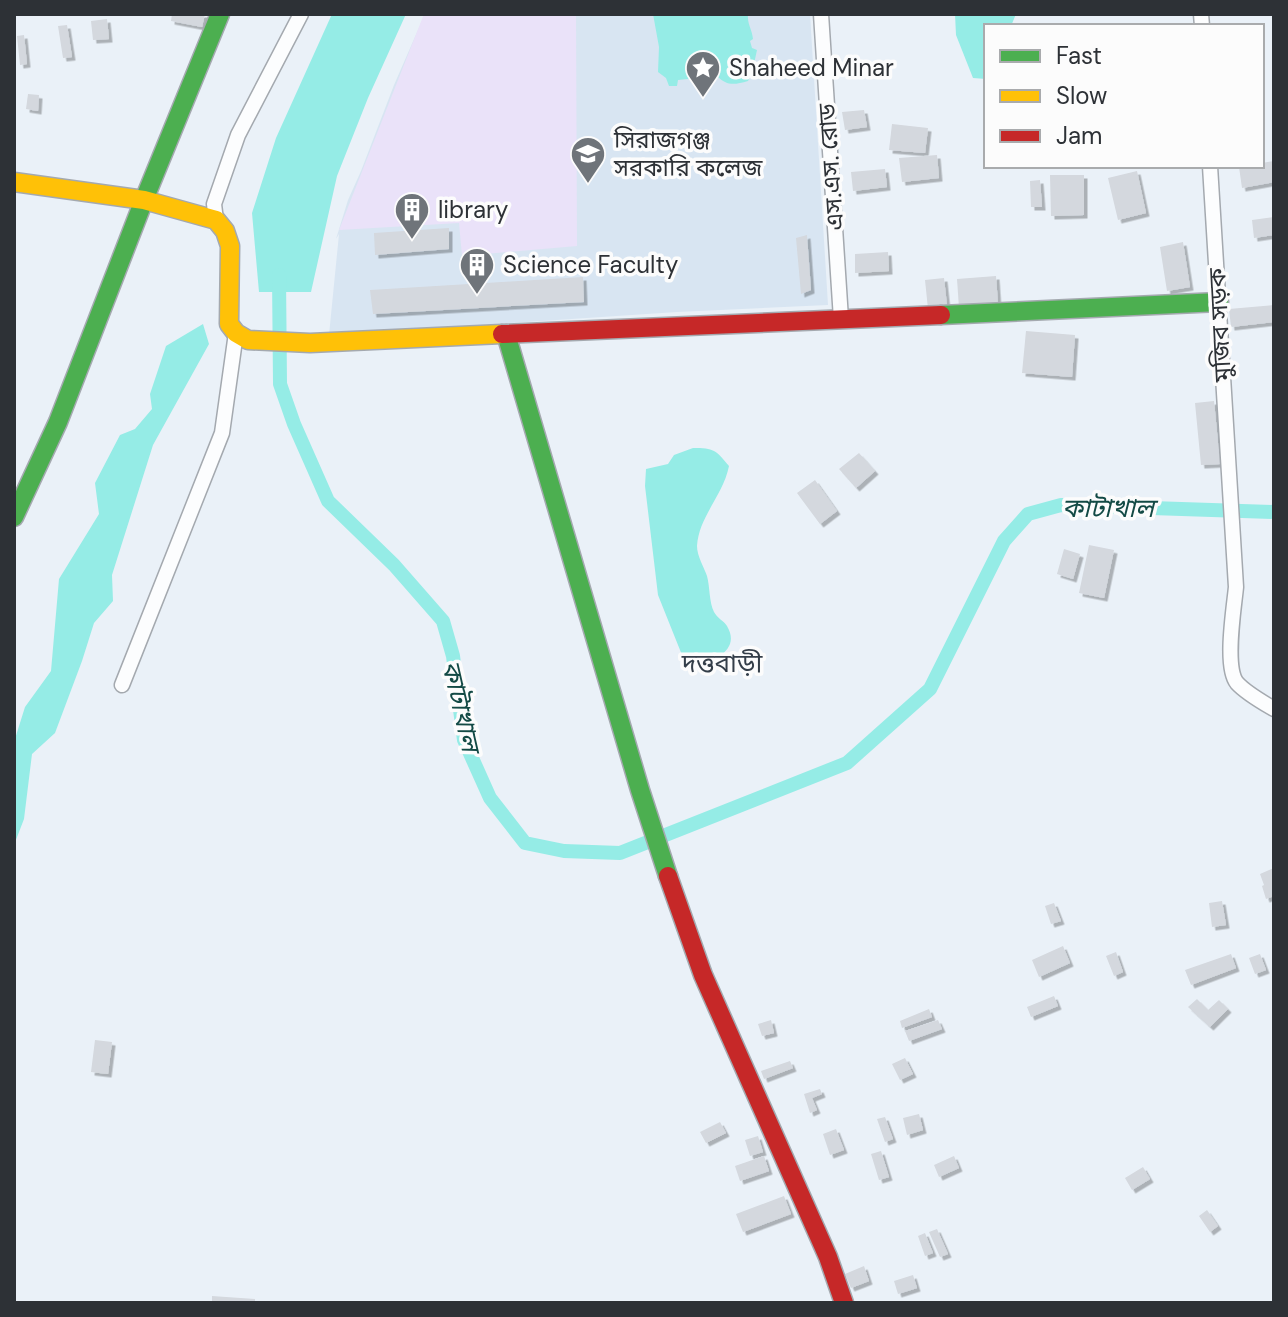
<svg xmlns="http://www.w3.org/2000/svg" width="1288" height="1317" font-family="'DM Sans','Noto Sans Bengali',sans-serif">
<defs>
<filter id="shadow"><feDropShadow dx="3.5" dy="3.5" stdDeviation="0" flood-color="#0004"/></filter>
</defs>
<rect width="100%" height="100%" fill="#eaf1f8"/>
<path fill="#d8e5f2" d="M425,14H810L828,305L677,312L329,335L339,234L336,239L348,200L361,171L394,85Z"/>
<path fill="#eae2f9" d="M424,14H576L577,246L462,256L459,223L339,230Z"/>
<g fill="#95ece6">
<path d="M332,14H406L368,98L337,176L311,292H259L252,213L276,138Z"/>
<path d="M653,14H748C747,24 752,29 753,39L750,41L752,48L757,50L752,73L748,81C734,85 727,86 717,76L678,80L677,86H669L666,78L658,72L659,47Z"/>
<path d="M955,14H1016L1011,26H986V79L973,78L956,35Z"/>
<path d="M203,324L209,344L153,445L112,575L113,601L94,623L82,661L55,733L32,754L24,819L14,845V742L25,707L51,671L59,579L99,514L95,483L120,435L135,429L152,409L150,394L166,346Z"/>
<path d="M693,448C714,448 716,450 729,466C723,496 699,516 697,546C697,556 704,567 707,576C710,587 709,602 714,612C717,618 724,621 727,626C741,650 714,660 696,668L684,660L658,595L645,486L646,469L668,464L674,455Z"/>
</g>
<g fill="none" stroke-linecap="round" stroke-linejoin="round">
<path stroke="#95ece6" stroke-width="14" d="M279,275L280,384L294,424L328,501L394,565L443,621L453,656L464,740L490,798L525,843L564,851L620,853L847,763L930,689L1004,541L1028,514L1061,505L1274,512"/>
</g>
<g fill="#d4d8de" filter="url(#shadow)">
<path d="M172,14H205L202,27L171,21Z"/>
<path d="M107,19L109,39L93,40L91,21Z"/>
<path d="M67,25L72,57L63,58L58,26Z"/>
<path d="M24,35L27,64L20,65L17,36Z"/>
<path d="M28,94L39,95L38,111L26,109Z"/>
<path d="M864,110L867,127L845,130L842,112Z"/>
<path d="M892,124L928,128L925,153L889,150Z"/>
<path d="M937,155L939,178L902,182L899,158Z"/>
<path d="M1274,161V182L1242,188L1239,167L1262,166V163Z"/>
<path d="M885,169L887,187L853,191L851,172Z"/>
<path d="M1137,171L1146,213L1118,220L1108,178Z"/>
<path d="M1050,175H1084V215L1051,216Z"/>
<path d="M1040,180L1042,207H1031L1030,181Z"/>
<path d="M1274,217V235L1254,238L1252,220Z"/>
<path d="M449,228V249L375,255L374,233Z"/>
<path d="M807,235L811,290L801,294L796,238Z"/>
<path d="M1183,242L1190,287L1167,291L1160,247Z"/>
<path d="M888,252L889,271L855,273V254Z"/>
<path d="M996,276L998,305L959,308L957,279Z"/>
<path d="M583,277L584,302L373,314L370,290Z"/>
<path d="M944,278L947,306L928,309L925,280Z"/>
<path d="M1274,305V322L1231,327L1229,309Z"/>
<path d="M1026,331L1075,335L1072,377L1022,373Z"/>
<path d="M1214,401L1220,464L1201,465L1195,403Z"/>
<path d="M859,453L875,471L856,488L839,469Z"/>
<path d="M815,480L837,511L820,524L797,493Z"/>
<path d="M1089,545L1114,550L1104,598L1079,593Z"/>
<path d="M1064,549L1080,554L1073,579L1057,574Z"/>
<path d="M1274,868V896L1266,899L1262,886L1264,885L1260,874Z"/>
<path d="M1222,901L1226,925L1212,927L1209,903Z"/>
<path d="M1054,903L1061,921L1051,924L1045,906Z"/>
<path d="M1063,946L1070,963L1039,977L1032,960Z"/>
<path d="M1116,952L1123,972L1114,976L1106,956Z"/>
<path d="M1231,954L1236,968L1191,985L1185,970Z"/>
<path d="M1260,954L1266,970L1255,974L1249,958Z"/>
<path d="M1054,996L1058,1006L1031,1017L1027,1007Z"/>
<path d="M1197,999L1208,1010L1219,1000L1228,1009L1210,1027L1188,1007Z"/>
<path d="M929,1009L932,1017L902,1028L900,1021Z"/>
<path d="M771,1020L774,1033L762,1036L758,1024Z"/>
<path d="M938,1020L942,1029L909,1041L905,1031Z"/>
<path d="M95,1040L112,1042L108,1074L91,1072Z"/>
<path d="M905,1058L913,1074L900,1080L892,1064Z"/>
<path d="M790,1061L793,1068L764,1079L761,1071Z"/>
<path d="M820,1089L822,1094L812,1098L817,1110L810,1113L804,1094Z"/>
<path d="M919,1114L923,1130L907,1135L903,1118Z"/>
<path d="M885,1117L893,1139L885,1142L877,1119Z"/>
<path d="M720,1122L726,1133L706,1143L700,1132Z"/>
<path d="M836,1129L844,1150L830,1155L823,1134Z"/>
<path d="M758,1136L763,1152L750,1156L745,1140Z"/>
<path d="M881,1151L889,1177L879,1180L871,1154Z"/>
<path d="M764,1156L769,1171L740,1181L735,1166Z"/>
<path d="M954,1156L959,1168L939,1177L934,1165Z"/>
<path d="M1143,1167L1150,1179L1132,1190L1125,1178Z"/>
<path d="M784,1196L791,1214L743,1232L736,1214Z"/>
<path d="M1207,1210L1218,1226L1210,1232L1199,1216Z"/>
<path d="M937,1229L948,1254L940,1257L929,1232Z"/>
<path d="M925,1233L933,1253L925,1256L918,1236Z"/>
<path d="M864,1266L869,1281L851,1288L845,1274Z"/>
<path d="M913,1275L917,1288L898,1294L894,1281Z"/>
<path d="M212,1296L255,1299V1303H212Z"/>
</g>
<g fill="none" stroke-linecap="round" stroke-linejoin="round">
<defs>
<g id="street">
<path d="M821,14L841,319"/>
<path d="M1201,14L1202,26"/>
<path d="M1210,166L1236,587C1234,608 1224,667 1237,683C1246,693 1262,702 1274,709"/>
<path d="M216,220L214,204L238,135L301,14"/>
<path d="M122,685L222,433L236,333"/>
</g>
<g id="fast">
<path d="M941,315L1219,302"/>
<path d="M506,334L640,790L668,876"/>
<path d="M14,517L58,422L144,200L220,14"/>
</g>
<path id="slow" d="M14,182L144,200L216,220L225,231L230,246L229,324L236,333L248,340L310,343L502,334"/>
<g id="jam">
<path d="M502,334L941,315"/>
<path d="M668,876L703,975L828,1257L844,1303"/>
</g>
</defs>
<use href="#street" stroke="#a4a9af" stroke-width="17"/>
<use href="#fast" stroke="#a4a9af" stroke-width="21"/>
<use href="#slow" stroke="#a4a9af" stroke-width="21"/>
<use href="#jam" stroke="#a4a9af" stroke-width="21"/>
<use href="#street" stroke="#fcfdfe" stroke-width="14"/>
<use href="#fast" stroke="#4caf50" stroke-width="18"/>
<use href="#slow" stroke="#ffc107" stroke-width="18"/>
<use href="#jam" stroke="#c62828" stroke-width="18"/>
</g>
<defs>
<symbol id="sight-pin" viewBox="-11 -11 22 30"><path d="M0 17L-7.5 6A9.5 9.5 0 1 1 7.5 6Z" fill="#6f747a" stroke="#fcfcfc"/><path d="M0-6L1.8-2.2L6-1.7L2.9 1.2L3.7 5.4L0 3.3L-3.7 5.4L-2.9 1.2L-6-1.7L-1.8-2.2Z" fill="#fff"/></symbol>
<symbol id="university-pin" viewBox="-11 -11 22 30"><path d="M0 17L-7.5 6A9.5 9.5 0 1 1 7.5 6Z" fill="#6f747a" stroke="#fcfcfc"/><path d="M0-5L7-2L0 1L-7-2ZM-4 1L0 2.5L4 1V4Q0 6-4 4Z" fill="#fff"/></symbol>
<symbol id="building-pin" viewBox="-11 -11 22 30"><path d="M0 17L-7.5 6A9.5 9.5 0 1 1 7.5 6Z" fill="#6f747a" stroke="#fcfcfc"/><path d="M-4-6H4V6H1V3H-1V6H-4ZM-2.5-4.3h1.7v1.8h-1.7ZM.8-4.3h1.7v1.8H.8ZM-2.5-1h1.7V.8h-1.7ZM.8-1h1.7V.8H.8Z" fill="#fff"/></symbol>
</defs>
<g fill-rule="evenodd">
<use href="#sight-pin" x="683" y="48" width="40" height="54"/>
<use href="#university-pin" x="568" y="134" width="40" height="54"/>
<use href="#building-pin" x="392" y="190" width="40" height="54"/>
<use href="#building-pin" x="457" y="245" width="40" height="54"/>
</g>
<g text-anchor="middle" stroke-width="7" stroke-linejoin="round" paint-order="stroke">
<g font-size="24" fill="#2d3136" stroke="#fcfcfc" text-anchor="start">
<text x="729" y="76">Shaheed Minar</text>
<text x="614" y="148">সিরাজগঞ্জ<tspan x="614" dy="28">সরকারি কলেজ</tspan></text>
<text x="438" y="218">library</text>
<text x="503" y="273">Science Faculty</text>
</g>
<g font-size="24" fill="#2d3136" stroke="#fcfcfc">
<text transform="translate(831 167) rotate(-94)" y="8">এস.এস. রোড</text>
<text transform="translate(1220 325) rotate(-93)" y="8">মুজিব সড়ক</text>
</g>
<g font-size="26" font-style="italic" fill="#134a45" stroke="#fcfcfc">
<text x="1108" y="517">কাটাখাল</text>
<text transform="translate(461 706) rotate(77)" y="9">কাটাখাল</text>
</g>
<g font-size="26" fill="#343e49" stroke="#fcfcfc">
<text x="722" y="672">দত্তবাড়ী</text>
</g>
</g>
<rect width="1288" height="1317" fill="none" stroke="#2d3136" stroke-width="32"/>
<rect x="984" y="24" width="280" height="144" fill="#fcfcfc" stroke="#a9abad" stroke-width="2"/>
<rect x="1000" y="50" width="40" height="12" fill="#4caf50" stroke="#a9abad" stroke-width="2"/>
<text x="1056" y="64" font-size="24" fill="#2d3136">Fast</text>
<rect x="1000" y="90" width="40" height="12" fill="#ffc107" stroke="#a9abad" stroke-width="2"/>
<text x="1056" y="104" font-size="24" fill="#2d3136">Slow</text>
<rect x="1000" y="130" width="40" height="12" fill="#c62828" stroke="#a9abad" stroke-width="2"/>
<text x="1056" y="144" font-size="24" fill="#2d3136">Jam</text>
</svg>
